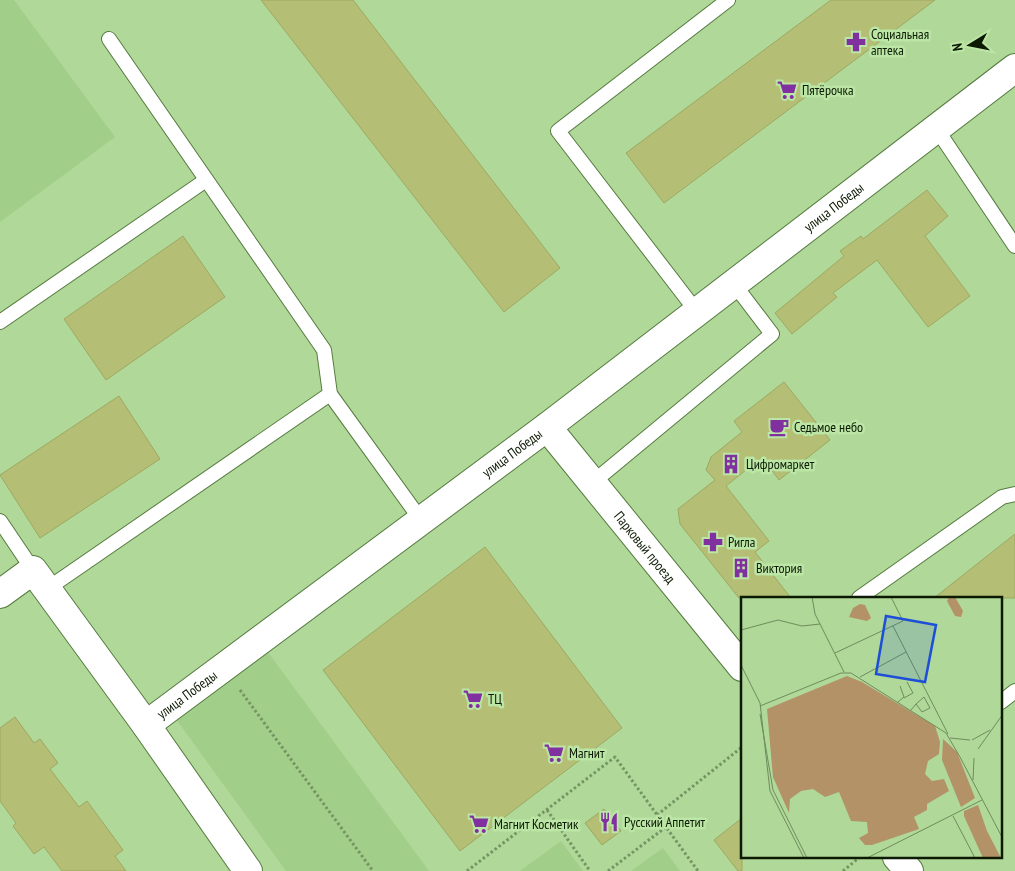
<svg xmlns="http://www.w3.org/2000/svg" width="1015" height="871" font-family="'PT Sans Narrow',sans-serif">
<rect width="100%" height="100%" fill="#b0d899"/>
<g fill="#a1ce88">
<path d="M0,0H14L115,137L0,222Z"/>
<path d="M267,651L429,871H286L176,719Z"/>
<path d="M561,841L583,871H520Z"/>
<path d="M663,848L680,871H631Z"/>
</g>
<g fill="#b4be75" stroke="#9ea860">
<path d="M261,0H353L560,268L504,312Z"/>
<path d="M831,0H935L664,203L626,153Z"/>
<path d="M927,190L948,216L925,236L970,296L928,327L877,260L833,293L837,297L792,334L775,313L844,256L840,251L861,236L863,239Z"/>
<path d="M183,236L225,297L106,380L64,319Z"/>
<path d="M784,382L830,440L779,480L762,457L726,486L769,541L755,552L791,598H739L680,524L678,509L715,480L706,470L711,457L742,432L734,421Z"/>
<path d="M119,396L160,459L40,538L0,475Z"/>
<path d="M1015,534V598H934Z"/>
<path d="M485,547L622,728L460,851L323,670Z"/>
<path d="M15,717L34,743L40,739L58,763L50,769L79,807L87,801L123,850L115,856L126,871H62L44,847L34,854L13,826L16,823L0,801V728Z"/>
<path d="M604,809L621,831L602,845L585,823Z"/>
<path d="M742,818V871H738L714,840Z"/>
</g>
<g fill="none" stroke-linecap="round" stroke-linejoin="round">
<defs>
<g id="service">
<path d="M109,39L324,350L330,394L421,520"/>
<path d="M936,128L1015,246"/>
<path d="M697,312L558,131L728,0"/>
<path d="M0,322L206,180"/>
<path d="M592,483L772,334L734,284"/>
<path d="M0,521L33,570"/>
<path d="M47,589L330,394"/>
<path d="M859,598L1002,497L1015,494"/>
<path d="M1001,702L1015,691"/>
</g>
<g id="minor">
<path id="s1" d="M547,427L742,667"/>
<path d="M0,594L33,570L146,725L248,871"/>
<path id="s2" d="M146,725L547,427L1015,68"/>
<path d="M897,857L909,871"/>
</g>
</defs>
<use href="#service" stroke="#567b40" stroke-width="16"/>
<use href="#minor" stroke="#567b40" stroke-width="30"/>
<g stroke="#759463" stroke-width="3" stroke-dasharray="2.5 2.5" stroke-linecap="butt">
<path d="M240,690L373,871"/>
<path d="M547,810L590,871"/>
<path d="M657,815L742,747"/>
<path d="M467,871L615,757L698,871"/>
<path d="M608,871L666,827"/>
<path d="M843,871L860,857"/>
</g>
<use href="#service" stroke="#fff" stroke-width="14"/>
<use href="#minor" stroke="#fff" stroke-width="28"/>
</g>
<defs>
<symbol id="pharmacy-bare" viewBox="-9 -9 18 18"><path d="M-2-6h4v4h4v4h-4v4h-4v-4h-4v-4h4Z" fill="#8130a0" stroke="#bce6a6" stroke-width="2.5" paint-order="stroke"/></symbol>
<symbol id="supermarket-bare" viewBox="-9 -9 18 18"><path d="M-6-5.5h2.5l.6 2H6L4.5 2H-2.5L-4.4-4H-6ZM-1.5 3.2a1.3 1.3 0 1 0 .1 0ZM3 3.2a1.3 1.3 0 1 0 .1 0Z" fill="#8130a0" stroke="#bce6a6" stroke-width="2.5" paint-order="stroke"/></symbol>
<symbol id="cafe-bare" viewBox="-9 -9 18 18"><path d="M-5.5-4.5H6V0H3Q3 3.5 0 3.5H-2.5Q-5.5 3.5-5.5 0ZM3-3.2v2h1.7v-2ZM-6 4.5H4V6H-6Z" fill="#8130a0" stroke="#bce6a6" stroke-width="2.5" paint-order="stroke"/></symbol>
<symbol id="building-bare" viewBox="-9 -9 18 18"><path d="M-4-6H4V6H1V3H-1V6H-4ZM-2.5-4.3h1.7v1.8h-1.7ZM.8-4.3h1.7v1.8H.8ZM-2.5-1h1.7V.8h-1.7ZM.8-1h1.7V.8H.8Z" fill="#8130a0" stroke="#bce6a6" stroke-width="2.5" paint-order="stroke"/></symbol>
<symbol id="restaurant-bare" viewBox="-9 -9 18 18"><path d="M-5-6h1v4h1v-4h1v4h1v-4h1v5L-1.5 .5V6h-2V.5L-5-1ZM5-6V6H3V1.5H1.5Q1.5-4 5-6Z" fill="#8130a0" stroke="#bce6a6" stroke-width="2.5" paint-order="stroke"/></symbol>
</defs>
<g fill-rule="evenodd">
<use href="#pharmacy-bare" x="842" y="28" width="28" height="28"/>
<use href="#supermarket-bare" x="773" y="76" width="28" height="28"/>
<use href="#cafe-bare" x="765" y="413" width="28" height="28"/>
<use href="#building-bare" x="717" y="450" width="28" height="28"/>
<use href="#pharmacy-bare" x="699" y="528" width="28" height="28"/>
<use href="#building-bare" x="727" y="554" width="28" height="28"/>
<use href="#supermarket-bare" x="459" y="685" width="28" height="28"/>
<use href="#supermarket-bare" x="540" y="739" width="28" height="28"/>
<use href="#restaurant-bare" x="595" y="808" width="28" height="28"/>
<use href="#supermarket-bare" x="465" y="810" width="28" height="28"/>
</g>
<g text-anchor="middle" stroke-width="5" stroke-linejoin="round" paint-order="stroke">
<g font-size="14" fill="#0c1a03" stroke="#bce6a6" text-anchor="start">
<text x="871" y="39">Социальная<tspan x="871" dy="16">аптека</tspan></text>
<text x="802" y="95">Пятёрочка</text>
<text x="794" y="432">Седьмое небо</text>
<text x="746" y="469">Цифромаркет</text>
<text x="728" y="547">Ригла</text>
<text x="756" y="573">Виктория</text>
<text x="488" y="704">ТЦ</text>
<text x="569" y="758">Магнит</text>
<text x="624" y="827">Русский Аппетит</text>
<text x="494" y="829">Магнит Косметик</text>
</g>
<g font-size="14" fill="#0c1a03" stroke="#bce6a6">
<text dy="5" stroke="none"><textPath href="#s2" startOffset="861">улица Победы</textPath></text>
<text dy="5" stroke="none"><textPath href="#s2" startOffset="456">улица Победы</textPath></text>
<text dy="5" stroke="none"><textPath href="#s1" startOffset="155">Парковый проезд</textPath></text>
<text dy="5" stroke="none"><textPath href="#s2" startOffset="51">улица Победы</textPath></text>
</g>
</g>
<g transform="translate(741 597)">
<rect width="261" height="261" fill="#b0d899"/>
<path d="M208,0H214L222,14L220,20L214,19L206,4ZM119,7L124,8L130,21L126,24L108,20L112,11ZM106,79L121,85L194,129L199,145L198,157L187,164L184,177L191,184L203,182L208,194L186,207V213L173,220L178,232L131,248H124L118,241L127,236L126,225L110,224L98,195L84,200L72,192L60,194L49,202L48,216L32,180L26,112ZM202,142L216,155L234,201L220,210L201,163ZM237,208L246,234L260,261H242L223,219V214Z" fill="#b29266"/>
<path fill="none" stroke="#6e8c5d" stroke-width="1" d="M71,0L74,17L103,75M152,29L207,137M0,33L37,23L61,29L79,27M94,56L162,24L150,0M0,68L19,106L29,194L63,261M119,80L165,55M163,101L172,96L166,85M157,105L163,100L159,89M19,109L100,76H110L205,136L219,160M170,113L175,107L181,115L189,111L183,100L175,107M19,117L32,193L66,261M209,141L229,143M231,143L249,133M237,152L262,117M219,160L262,242M232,183L233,161M212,219L234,261M126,261L241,203"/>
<path fill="#1d4ed8" fill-opacity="0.15" stroke="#1d4ed8" stroke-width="2.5" d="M145,19L195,28L184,85L135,77Z"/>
<rect width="261" height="261" fill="none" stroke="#0c1a03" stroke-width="2.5"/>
</g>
<g transform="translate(970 45) rotate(260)" stroke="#bce6a6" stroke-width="4" paint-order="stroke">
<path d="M0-4L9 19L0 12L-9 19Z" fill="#0c1a03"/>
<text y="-8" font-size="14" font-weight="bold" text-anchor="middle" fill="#0c1a03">N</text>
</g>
</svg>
